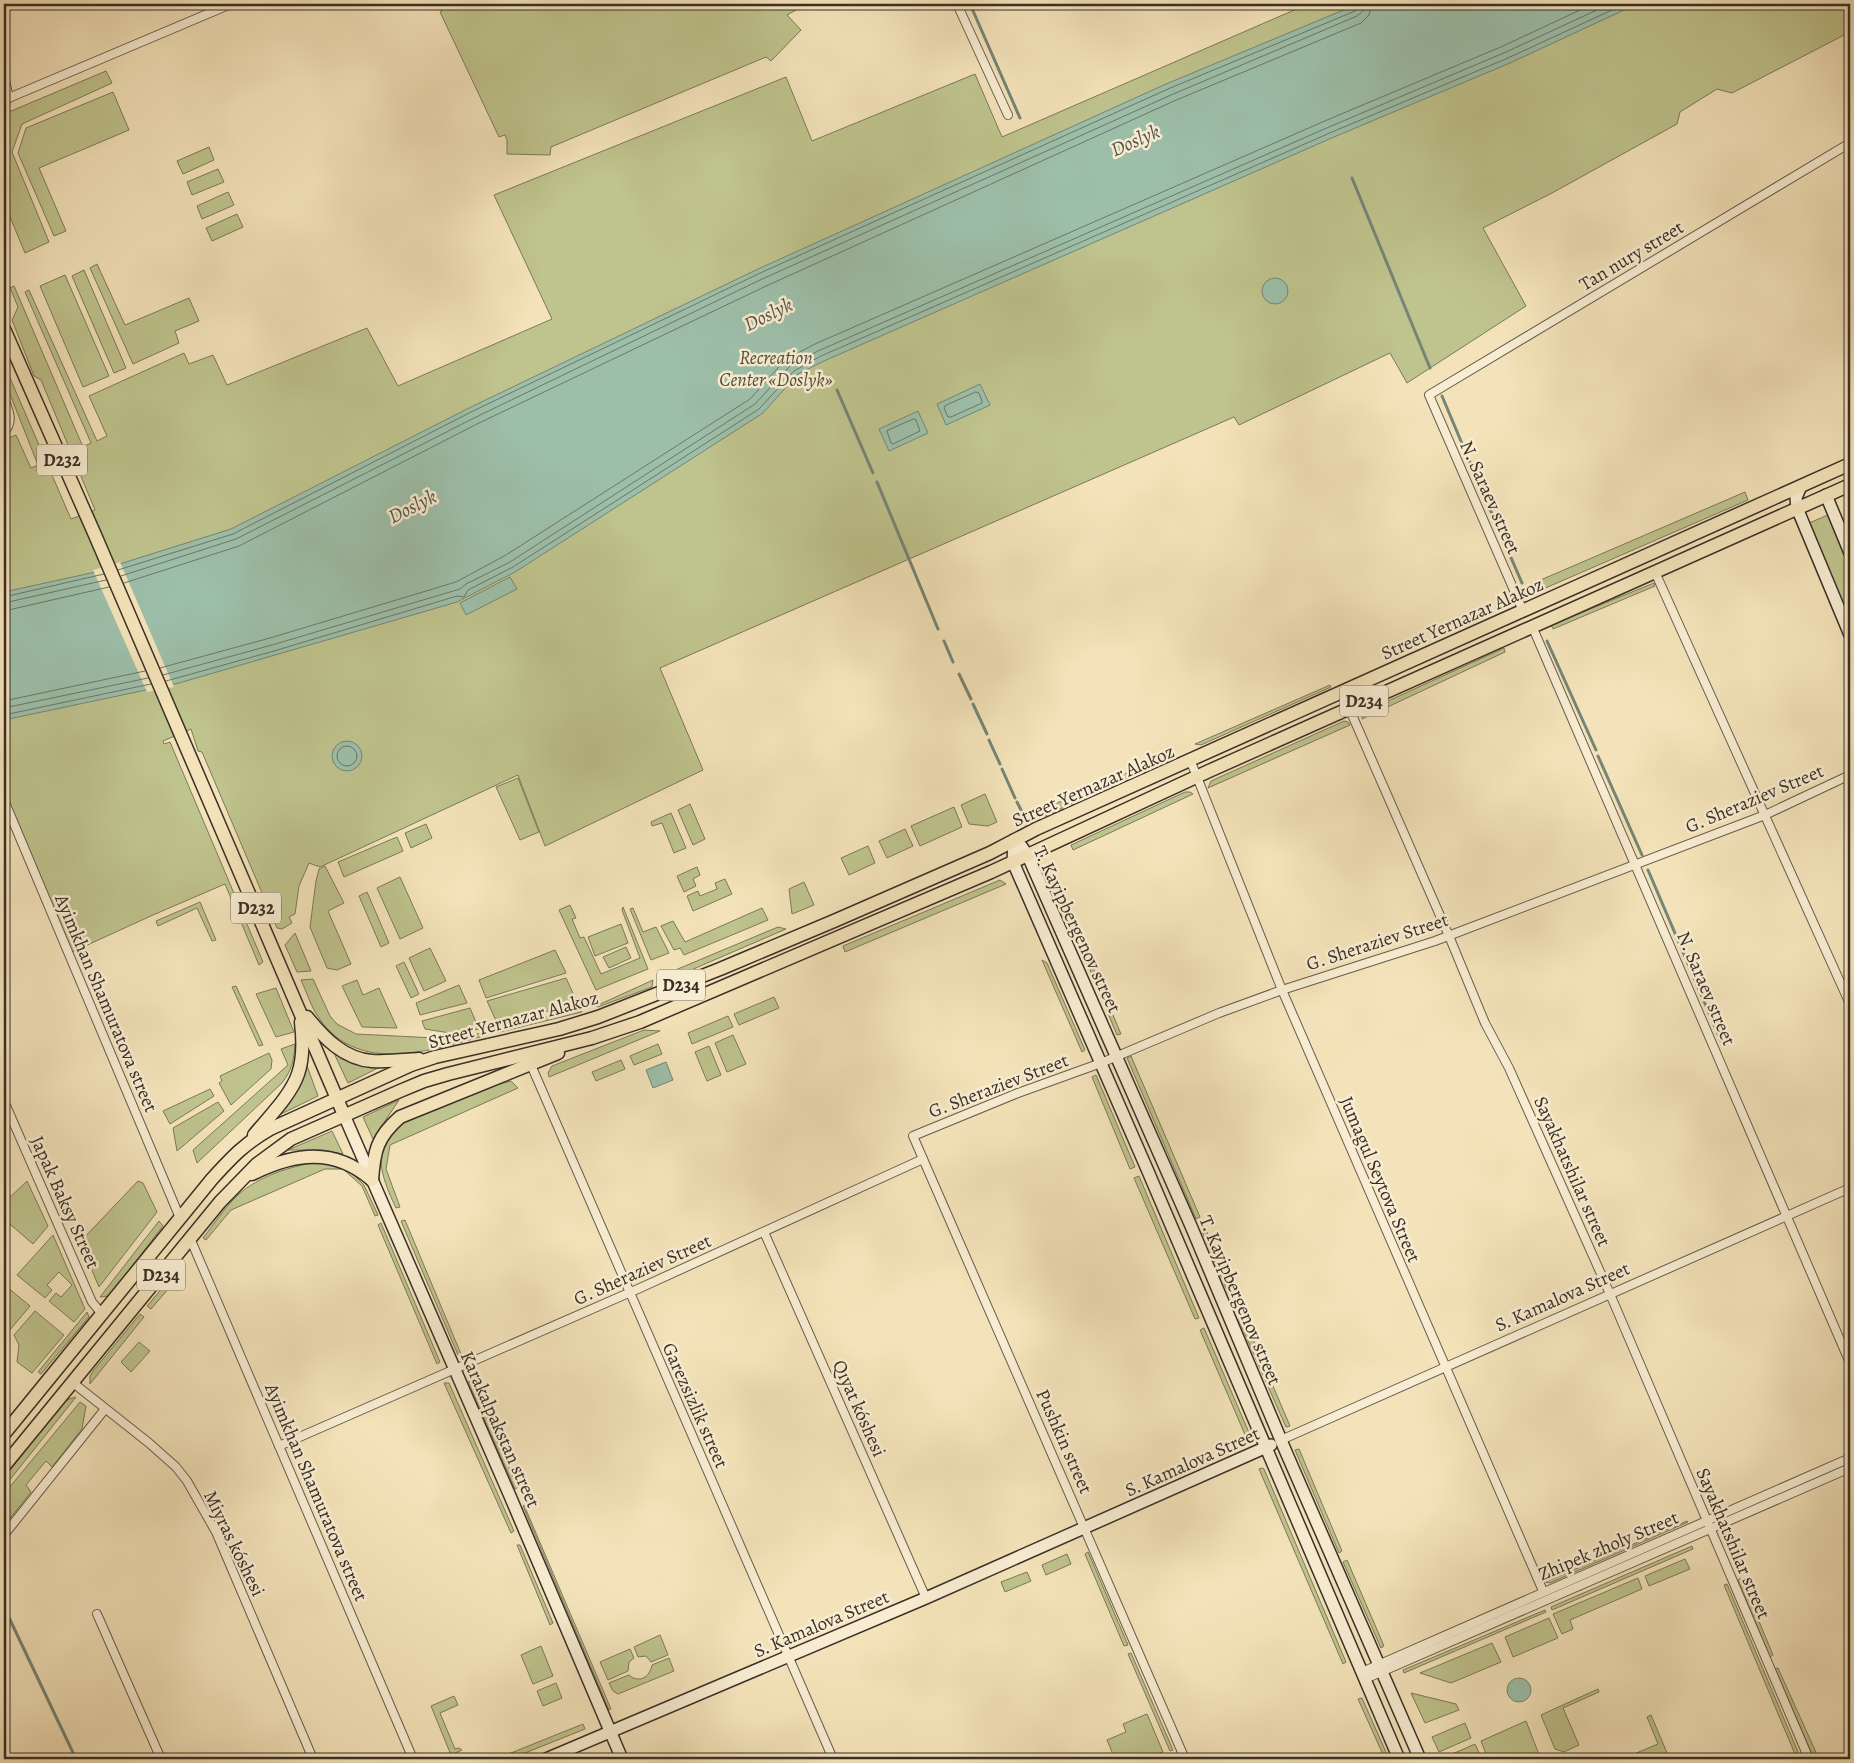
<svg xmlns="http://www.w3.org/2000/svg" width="1854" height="1763" font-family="Alegreya,serif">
<rect width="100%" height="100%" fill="#f4e3ba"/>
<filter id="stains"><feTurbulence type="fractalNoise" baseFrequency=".004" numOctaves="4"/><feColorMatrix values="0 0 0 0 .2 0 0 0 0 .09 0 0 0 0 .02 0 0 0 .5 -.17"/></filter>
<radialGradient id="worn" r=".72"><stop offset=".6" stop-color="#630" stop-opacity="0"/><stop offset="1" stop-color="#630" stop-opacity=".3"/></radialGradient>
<g fill="#bfc38d" stroke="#7c795a">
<path d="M439,4H793L796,10L787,15L801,30L771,61L766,57L551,147L550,155L507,154V140L505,135L499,137L440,12L442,11Z"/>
<path d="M1308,4H1850V32L1732,93L1717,89L1680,112L1677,124L1552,193L1483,228L1526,306L1407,383L1390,353L1239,425L1234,417L660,668L703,770L545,846L518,775L320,867L309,863L299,886L295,914L289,917L292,923L282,929L277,928L202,752L198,751L191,729L163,741L164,744L170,742L263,962L259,965L225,884L153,915L72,952L4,792V440L16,435L31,468L38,465L4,379V364L71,519L95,510L41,380L34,376L12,320L18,307L10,288L14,286L83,447L91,443L25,292L29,290L97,441L107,436L89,396L184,353L189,364L213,355L227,385L367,328L398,386L552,319L494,195L786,77L812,141L975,74L1002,137Z"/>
<path d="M106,71L112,83L22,124L12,152L49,242L25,253L10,217L4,171V114Z"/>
<path d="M113,92L129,130L39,168L66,231L54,236L18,153L26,128Z"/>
<path d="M209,147L214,160L183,174L177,161Z"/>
<path d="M218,169L224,182L192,195L187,182Z"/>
<path d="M228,192L234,205L202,219L197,206Z"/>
<path d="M237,214L243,227L212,241L206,228Z"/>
<path d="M97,264L125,325L189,298L199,321L175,331L179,343L133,364L90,268Z"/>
<path d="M84,270L126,368L114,373L72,276Z"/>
<path d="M65,275L109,376L83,387L40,286Z"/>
<path d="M1745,492L1748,500L1534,593L1529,585Z"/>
<path d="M1828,515L1850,567V620L1809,523Z"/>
<path d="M1654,583L1655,586L1553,629L1551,625Z"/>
<path d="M1504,648L1505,652L1362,719L1364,712Z"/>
<path d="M1330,685L1331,687L1201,745L1195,744Z"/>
<path d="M1344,721L1348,722L1350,725L1208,788L1211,781Z"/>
<path d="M1173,753L1170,758L1045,816L1050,806Z"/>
<path d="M518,778L539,832L520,840L496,787Z"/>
<path d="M1185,792H1190L1193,794L1073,850L1071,845Z"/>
<path d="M985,794L997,822L988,826L969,824L961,805Z"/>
<path d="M690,804L705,839L693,845L678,810Z"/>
<path d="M954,807L962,827L920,846L911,826Z"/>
<path d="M671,813L686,848L674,853L662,823L652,826L651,822Z"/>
<path d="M426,824L432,838L411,848L405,833Z"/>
<path d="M905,829L913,846L887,858L879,841Z"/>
<path d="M397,837L403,851L344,877L338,862Z"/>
<path d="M868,846L875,863L849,875L841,858Z"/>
<path d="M325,866L344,903L328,911L351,964L337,970L327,968L310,927L316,881L319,869Z"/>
<path d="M697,867L700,875L693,879L696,886L684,892L677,876Z"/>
<path d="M400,877L423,928L400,939L377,888Z"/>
<path d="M725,879L732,894L693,911L687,896L698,891L700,896L717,889L715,883Z"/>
<path d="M1000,880L1006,884L845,952L843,946Z"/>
<path d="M804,882L814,905L792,914L789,889Z"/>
<path d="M367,892L389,943L381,947L359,896Z"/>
<path d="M1065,901L1092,965L1088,967L1061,903Z"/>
<path d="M200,902L216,940L212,941L197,908L158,926L156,921Z"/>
<path d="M570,905L576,918L572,919L580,938L584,937L601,974L640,958L622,910L623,907L648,969L596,990L559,910Z"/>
<path d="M633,908L643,932L656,927L669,953L651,960L630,909Z"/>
<path d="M762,908L768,920L684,955L680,948L674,950L661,926L673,921L685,942Z"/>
<path d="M621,924L628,943L595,956L588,937Z"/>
<path d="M778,927L786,929L668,980L662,979L661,976Z"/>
<path d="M295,933L311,971L297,972L285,945Z"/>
<path d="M626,947L631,958L609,968L603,957Z"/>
<path d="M430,948L446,981L424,991L409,958Z"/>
<path d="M555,950L566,973L486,998L479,980Z"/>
<path d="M1042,960L1047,963L1085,1050L1082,1052Z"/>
<path d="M404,962L419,994L411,998L396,966Z"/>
<path d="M1093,968L1121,1034L1117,1035L1090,970Z"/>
<path d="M566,978L578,1004L497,1023L487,1001Z"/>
<path d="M313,979L330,1016L337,1024L356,1034L455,1039L486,1032L487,1035C432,1050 358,1076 319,1018C311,1007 307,993 301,980Z"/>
<path d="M357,980L363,995L379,988L397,1028L362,1027L342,986Z"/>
<path d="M653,980L652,987L598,1007L596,1006Z"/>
<path d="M459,985L467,1003L420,1015L416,1003Z"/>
<path d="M236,986L263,1045L259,1046L232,987Z"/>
<path d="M276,988L294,1032L276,1037L256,994Z"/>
<path d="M774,997L779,1008L739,1025L734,1014Z"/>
<path d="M470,1008L479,1029L456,1034L425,1029L422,1021Z"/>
<path d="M580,1009L582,1012L500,1032L499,1028Z"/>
<path d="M728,1016L733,1027L692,1044L688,1033Z"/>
<path d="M644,1030L660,1031L549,1077L548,1073L552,1066Z"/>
<path d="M733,1035L746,1064L727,1072L715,1043Z"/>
<path d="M295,1044C294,1060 292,1070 282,1083L197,1163L193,1150L288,1065L281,1049Z"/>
<path d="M658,1044L662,1054L634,1065L630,1056Z"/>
<path d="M709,1046L721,1075L707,1081L695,1052Z"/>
<path d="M333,1051C351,1062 359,1066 380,1067L348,1083Z"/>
<path d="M269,1053L272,1060L271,1069L231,1105L219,1083L222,1081L220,1076Z"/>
<path d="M1131,1056L1200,1217L1196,1219L1127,1058Z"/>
<path d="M621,1060L625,1069L596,1081L592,1072Z"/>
<path d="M306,1063L318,1096L281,1114C294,1097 303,1086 306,1063Z"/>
<path d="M1096,1075L1135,1167L1130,1169L1092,1077Z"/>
<path d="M511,1081L518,1088L390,1145L386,1169L400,1207L396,1208C387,1189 374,1160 385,1139C389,1132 397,1128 403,1123L500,1084Z"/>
<path d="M210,1089L214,1096L170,1124L163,1111Z"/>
<path d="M399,1100L373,1139L363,1117Z"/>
<path d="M218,1102L224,1111L177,1151L173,1128Z"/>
<path d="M332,1131L343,1154L323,1150H288Z"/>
<path d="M317,1162L347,1168L364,1185L378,1215L375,1216L362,1186L343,1169H325L231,1210L206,1240L203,1238C214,1224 224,1208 238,1195C259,1176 289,1167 317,1162Z"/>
<path d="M1139,1176L1199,1318L1195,1319L1134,1178Z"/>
<path d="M27,1181L48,1226L33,1244L4,1219V1203Z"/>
<path d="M138,1181L143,1183L157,1212L99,1287L80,1242Z"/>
<path d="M405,1220L461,1354L458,1355L401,1221Z"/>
<path d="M159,1221L163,1226L109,1296L100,1297Z"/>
<path d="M381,1223L440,1362L437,1364L378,1225Z"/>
<path d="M1205,1228L1236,1299L1233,1300L1228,1293L1201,1229Z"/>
<path d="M53,1235L85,1309L74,1322L49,1301L56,1293L61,1297L72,1285L59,1272L47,1285L52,1290L45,1298L17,1275Z"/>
<path d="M180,1267L183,1272L151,1309L147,1306Z"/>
<path d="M7,1287L30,1306L9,1331L4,1327V1290Z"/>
<path d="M35,1311L64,1335L32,1373L17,1362L19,1345L14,1335Z"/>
<path d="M1241,1311L1290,1426L1286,1427L1239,1321L1238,1312Z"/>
<path d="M87,1312L89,1317L41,1374L38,1372Z"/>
<path d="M140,1314L144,1317L90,1384V1376L93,1371Z"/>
<path d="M1204,1328L1250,1435L1246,1437L1200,1330Z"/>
<path d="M139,1342L150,1351L131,1372L121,1362Z"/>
<path d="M471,1381L518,1487L515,1489L468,1382Z"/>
<path d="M444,1383H449L514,1531L511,1533Z"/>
<path d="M76,1397L4,1487V1478L64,1402L69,1399Z"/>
<path d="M80,1402L86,1406L82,1429L52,1467L46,1461L26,1485L31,1492L4,1526V1494Z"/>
<path d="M1299,1449L1342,1551L1339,1553L1295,1450Z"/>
<path d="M1262,1468L1264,1469L1346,1662L1343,1664L1259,1469Z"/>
<path d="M524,1505L611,1709L609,1710L523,1506Z"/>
<path d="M1687,1521L1688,1522L1550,1583L1545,1582Z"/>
<path d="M517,1545H520L553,1623L550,1625Z"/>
<path d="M1692,1546L1693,1549L1552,1610L1551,1607Z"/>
<path d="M1088,1552L1128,1645L1124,1646L1085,1554Z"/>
<path d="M1067,1554L1071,1564L1046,1575L1042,1565Z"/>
<path d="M1685,1559L1690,1569L1649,1586L1645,1576Z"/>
<path d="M1347,1560L1384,1646L1381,1648L1343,1562Z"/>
<path d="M1027,1572L1031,1581L1005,1592L1001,1582Z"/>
<path d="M1638,1578L1642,1589L1570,1620L1573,1629L1562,1634L1553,1614Z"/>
<path d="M1741,1578L1773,1655L1770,1657L1738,1580Z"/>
<path d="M1727,1584L1801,1759H1797L1724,1585Z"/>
<path d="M1545,1610L1546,1612L1404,1673L1403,1670Z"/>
<path d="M1549,1618L1558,1638L1513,1657L1505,1637Z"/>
<path d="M660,1635L668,1655L651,1662L646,1656L638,1657L634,1647Z"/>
<path d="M1492,1643L1501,1662L1451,1683L1420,1673Z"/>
<path d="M541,1646L553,1676L533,1684L521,1655Z"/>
<path d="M630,1649L634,1658L629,1662L628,1671L608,1680L600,1662Z"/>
<path d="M1131,1653L1173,1750L1170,1751L1128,1654Z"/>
<path d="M669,1658L674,1671L618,1694L613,1691L609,1683L629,1675C639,1684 650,1677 652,1665Z"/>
<path d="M1778,1668L1819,1759H1814L1775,1669Z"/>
<path d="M556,1683L562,1698L543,1706L537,1691Z"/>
<path d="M1598,1689L1599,1692L1563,1708L1579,1745L1564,1752L1555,1749L1541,1715Z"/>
<path d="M1411,1693L1456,1704L1459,1710L1425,1723Z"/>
<path d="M454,1696L458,1705L440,1713L455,1749L459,1748L462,1750L451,1755L431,1706Z"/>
<path d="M1362,1698L1389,1759H1385L1358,1699Z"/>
<path d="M1147,1714L1163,1752L1145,1759H1115L1107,1740L1126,1732L1123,1724Z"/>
<path d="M1651,1715L1668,1755L1657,1759H1631L1629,1756L1658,1744L1647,1717Z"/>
<path d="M1526,1721L1540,1757L1538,1759H1488L1481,1741Z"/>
<path d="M1465,1723L1471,1738L1439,1752L1432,1737Z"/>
<path d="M583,1724L585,1729L510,1759H496Z"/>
<path d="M1475,1744L1482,1759H1477L1476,1755L1467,1759H1441Z"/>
</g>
<g fill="#9dbfaa" stroke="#758576">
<path d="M1358,4H1637L1510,63L1334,137L824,361L798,374L763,413L515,572L457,602L179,683L4,720V592L91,573L231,529L469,408L756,270L1166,84Z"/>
<circle cx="1275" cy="291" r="13"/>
<path d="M980,384L990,405L946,425L937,404Z"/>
<path d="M918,411L928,433L889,451L879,429Z"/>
<path d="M510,577L517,589L466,615L460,603Z"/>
<circle cx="347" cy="756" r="15"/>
<path d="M666,1062L673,1080L653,1088L646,1070Z"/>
<circle cx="1519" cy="1690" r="12"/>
</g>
<path fill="#f4e3ba" d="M120,562L174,687L147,692L93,570Z"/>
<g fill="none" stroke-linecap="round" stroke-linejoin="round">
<g stroke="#6c7768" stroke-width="1">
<path d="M976,392L979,393L982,401V403L951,417H948L944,408L945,406Z"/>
<path d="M914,419L916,420L920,431L893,444L891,443L887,431Z"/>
<path d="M118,570L233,534L471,412L758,274L1168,89L1355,11L1358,8V4"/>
<path d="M121,576L236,539L474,418L760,280L1171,95L1357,16L1363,11L1364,4"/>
<path d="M124,583L239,546L477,424L764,287L1174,101L1361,23L1369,15L1372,4"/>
<path d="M4,597L104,574"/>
<path d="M4,603L106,580"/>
<path d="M4,611L109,587"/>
<path d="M160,668L270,638L456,582L506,555L750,399L785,360L815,344L1327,120L1503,46L1593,4"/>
<path d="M163,675L272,645L460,589L466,584L510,562L755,404L790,366L818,351L1329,127L1506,52L1610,4"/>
<path d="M166,681L274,651L457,596L464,597L468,590L513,567L759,409L794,371L821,356L1332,132L1508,58L1625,4"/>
<path d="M4,701L145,671"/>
<path d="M4,708L148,678"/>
<path d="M4,715L151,684"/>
<circle cx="347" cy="756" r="10"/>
</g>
<g stroke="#758576" stroke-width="3">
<path d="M970,4L1020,118"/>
<path d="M1352,178L1430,368"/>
<path d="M837,390L873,473"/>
<path d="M1442,396L1471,465"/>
<path d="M1476,477L1522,583"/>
<path d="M877,482L938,629"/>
<path d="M1525,589L1528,596"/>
<path d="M944,641L953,662"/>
<path d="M1547,641L1596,750"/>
<path d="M959,674L971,699"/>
<path d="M973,704L987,734"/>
<path d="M989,740L1000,764"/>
<path d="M1598,756L1642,855"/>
<path d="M1002,769L1015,798"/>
<path d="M1017,802L1021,810"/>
<path d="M1648,870L1721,1041"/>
<path d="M4,1607L76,1759"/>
</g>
<defs>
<g id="street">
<path d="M957,4L1008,115"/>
<path d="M4,76L9,98"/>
<path d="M4,100L231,4"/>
<path d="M4,398C9,411 14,422 4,432"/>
<path d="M1655,572L1850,1004"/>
<path d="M1523,611L1429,395L1850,143"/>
<path d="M1532,626L1850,1363"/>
<path d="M1349,708L1449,936L1485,1023L1509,1068L1610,1294L1809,1759"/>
<path d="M1191,762L1282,990L1543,1591"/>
<path d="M4,800L180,1218"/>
<path d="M528,1063L531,1065L833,1759"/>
<path d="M4,1101L92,1302L102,1314"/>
<path d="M764,1232L926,1598"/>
<path d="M190,1238L413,1759"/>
<path d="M72,1382L149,1443L176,1467L187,1481L216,1532L313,1759"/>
<path d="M1281,1440L1850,1188"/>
<path d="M279,1446L640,1288L923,1159"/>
<path d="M4,1535L105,1409"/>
<path d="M97,1614L161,1759"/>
<path d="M1362,1672L1850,1458"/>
<path d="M1365,1679L1850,1468"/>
<path d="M1185,1759L913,1136L1018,1093L1101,1063L1219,1013L1282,990L1435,941L1765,815L1850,775"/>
</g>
<g id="secondary">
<path d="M1801,486L1796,498L1797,508L1850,635"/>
<path d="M1826,495L1850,553"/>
<path d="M1014,840L1022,847L1028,856L1191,1226L1286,1452L1420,1759"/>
<path d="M1014,840L1013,862L1147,1169L1399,1759"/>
<path d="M344,1115L510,1496L622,1759"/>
<path d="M546,1759L926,1598L1271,1445"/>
</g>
<g id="primary">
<path d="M4,329L95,535L344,1115"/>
<path d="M307,1017C324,1038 344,1059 372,1061C387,1062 404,1060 419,1059"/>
<path d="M254,1135C268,1118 291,1095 298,1074C304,1057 303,1039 301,1022"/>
<path d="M252,1174C294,1153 334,1147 372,1180"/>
<path d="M372,1180C374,1151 377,1137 400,1117L558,1053"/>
<path d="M4,1434L212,1179C232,1157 244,1144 270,1129L411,1065L435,1057L559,1029L598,1017L720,969L834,921L990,853L1036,829L1850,464"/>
<path d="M4,1466L220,1202L257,1164L291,1139L400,1091L424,1081L448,1074L592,1038L640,1022L991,872L1209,771L1850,485"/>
</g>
</defs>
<use href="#street" stroke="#685c4c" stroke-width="10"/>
<use href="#secondary" stroke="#3a2f27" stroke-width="14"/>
<use href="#primary" stroke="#3a2f27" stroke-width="15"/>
<use href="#street" stroke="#f8edd2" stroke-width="8"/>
<use href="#secondary" stroke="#f8edd2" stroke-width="11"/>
<use href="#primary" stroke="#f4e3ba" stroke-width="12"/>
</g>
<g text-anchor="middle" stroke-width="5" stroke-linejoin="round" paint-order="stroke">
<g fill="#f8edd2" stroke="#73685a" stroke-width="1">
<rect x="37" y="444.5" width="50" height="31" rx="4"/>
<rect x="1340" y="685.5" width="48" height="31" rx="4"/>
<rect x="231" y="892.5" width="50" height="31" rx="4"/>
<rect x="657" y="969.5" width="48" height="31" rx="4"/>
<rect x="137" y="1259.5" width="48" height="31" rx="4"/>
</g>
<g font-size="18" font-weight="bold" fill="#3a2f27">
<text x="62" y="466">D232</text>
<text x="1364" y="707">D234</text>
<text x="256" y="914">D232</text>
<text x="681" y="991">D234</text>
<text x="161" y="1281">D234</text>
</g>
<g font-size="19" fill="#3a2f27" stroke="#f8edd2">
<text transform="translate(1631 255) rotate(-31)" y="7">Tan nury street</text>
<text transform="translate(1491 497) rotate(66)" y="7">N. Saraev street</text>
<text transform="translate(1462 618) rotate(-24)" y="7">Street Yernazar Alakoz</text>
<text transform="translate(1093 785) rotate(-24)" y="7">Street Yernazar Alakoz</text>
<text transform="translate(1754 798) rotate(-23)" y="7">G. Sheraziev Street</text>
<text transform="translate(1078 929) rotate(65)" y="7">T. Kayipbergenov street</text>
<text transform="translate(1377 941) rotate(-18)" y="7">G. Sheraziev Street</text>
<text transform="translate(1707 988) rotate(67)" y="7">N. Saraev street</text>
<text transform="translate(107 1003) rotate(67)" y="7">Ayimkhan Shamuratova street</text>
<text transform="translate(513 1019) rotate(-15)" y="7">Street Yernazar Alakoz</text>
<text transform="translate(998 1085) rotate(-21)" y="7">G. Sheraziev Street</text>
<text transform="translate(1573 1171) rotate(66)" y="7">Sayakhatshilar street</text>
<text transform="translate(1381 1179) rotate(67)" y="7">Jumagul Seytova Street</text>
<text transform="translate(66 1202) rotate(66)" y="7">Japak Baksy Street</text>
<text transform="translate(642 1269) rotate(-24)" y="7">G. Sheraziev Street</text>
<text transform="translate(1562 1296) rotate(-24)" y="7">S. Kamalova Street</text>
<text transform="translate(1241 1300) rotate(67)" y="7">T. Kayipbergenov street</text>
<text transform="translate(696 1405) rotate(66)" y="7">Garezsizlik street</text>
<text transform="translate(860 1408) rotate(66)" y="7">Qıyat kóshesi</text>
<text transform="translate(501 1429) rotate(66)" y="7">Karakalpakstan street</text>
<text transform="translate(1065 1441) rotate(66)" y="7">Pushkin street</text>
<text transform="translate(1192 1461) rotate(-24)" y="7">S. Kamalova Street</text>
<text transform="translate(317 1492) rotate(67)" y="7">Ayimkhan Shamuratova street</text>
<text transform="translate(235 1543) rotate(64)" y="7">Miyras kóshesi</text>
<text transform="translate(1734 1543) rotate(67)" y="7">Sayakhatshilar street</text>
<text transform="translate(1608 1545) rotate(-23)" y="7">Zhipek zholy Street</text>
<text transform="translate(821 1623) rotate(-23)" y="7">S. Kamalova Street</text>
</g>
<g font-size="19" font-style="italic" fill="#554d3b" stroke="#f8edd2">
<text x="776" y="364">Recreation<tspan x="776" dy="22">Center «Doslyk»</tspan></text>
</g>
<g font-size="20" font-style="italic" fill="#535348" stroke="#f8edd2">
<text transform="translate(1135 140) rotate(-24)" y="7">Doslyk</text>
<text transform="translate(768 314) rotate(-26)" y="7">Doslyk</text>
<text transform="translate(412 506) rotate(-27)" y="7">Doslyk</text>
</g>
</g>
<rect width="1854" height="1763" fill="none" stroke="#f4e3ba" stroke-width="20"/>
<rect x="5" y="5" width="1844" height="1753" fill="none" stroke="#3a2f27" stroke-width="2.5"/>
<rect x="10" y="10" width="1834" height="1743" fill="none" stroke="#3a2f27"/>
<rect width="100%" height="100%" filter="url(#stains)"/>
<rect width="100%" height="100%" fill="url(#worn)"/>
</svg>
